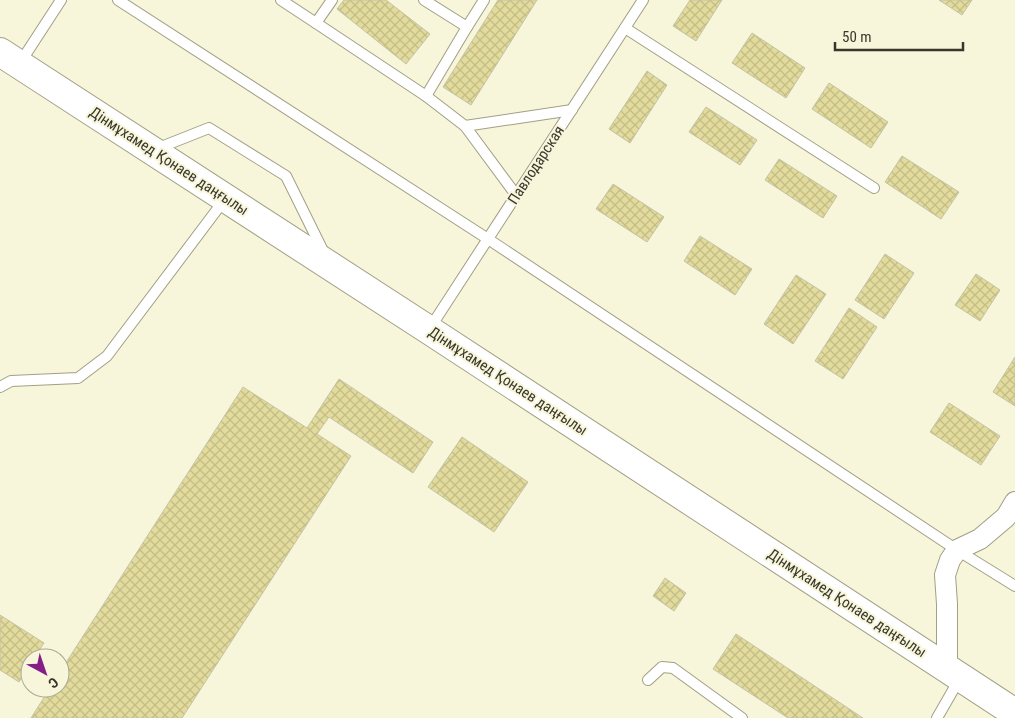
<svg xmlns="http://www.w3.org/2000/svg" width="1015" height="718" font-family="'Roboto Condensed',sans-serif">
<defs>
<pattern id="building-cross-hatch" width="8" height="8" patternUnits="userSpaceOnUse" patternTransform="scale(1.25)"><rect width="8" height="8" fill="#e2db9c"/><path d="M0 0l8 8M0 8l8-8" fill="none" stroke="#c3bd87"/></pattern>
</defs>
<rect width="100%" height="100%" fill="#f8f6da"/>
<g fill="url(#building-cross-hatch)" stroke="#c5c3a8">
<path d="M344,0H386L430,34L406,64L337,9Z"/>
<path d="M498,0H537L471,105L443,87Z"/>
<path d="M690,0H722L696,41L673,26Z"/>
<path d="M939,0H972L962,15Z"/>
<path d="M752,33L805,68L786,98L732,63Z"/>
<path d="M647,71L667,85L630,143L609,129Z"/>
<path d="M829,83L888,122L871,148L812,109Z"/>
<path d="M706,107L757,140L740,165L689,132Z"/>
<path d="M902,156L959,192L941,219L885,182Z"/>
<path d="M779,159L837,196L823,218L765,180Z"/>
<path d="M613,184L664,217L647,242L596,209Z"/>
<path d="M700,236L752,269L735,295L684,261Z"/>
<path d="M885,254L914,273L884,319L855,300Z"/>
<path d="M976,274L1000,290L980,321L955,305Z"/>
<path d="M796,275L826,294L793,344L764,324Z"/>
<path d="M849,308L877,327L843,379L815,361Z"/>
<path d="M1015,357V406L993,392Z"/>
<path d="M339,379L433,442L413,473L329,417L317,434L351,456L182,718H31L50,688H60V672L243,387L307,428Z"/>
<path d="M949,403L1000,436L981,465L930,432Z"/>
<path d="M462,437L528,482L494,532L428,487Z"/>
<path d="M665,578L686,593L674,611L653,596Z"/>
<path d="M0,615L44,643L34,658H30V664L19,682L0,670Z"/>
<path d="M736,634L863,718H788L713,669Z"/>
</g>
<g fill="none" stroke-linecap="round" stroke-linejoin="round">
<defs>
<g id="lane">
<path d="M118,0L488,239L957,550L1015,586"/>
<path d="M281,0L316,23L332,0"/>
<path d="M424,0L467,27L484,0"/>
<path d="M316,23L426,96L465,126L516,195"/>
<path d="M625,28L874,188"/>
<path d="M20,63L61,0"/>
<path d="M426,96L467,27"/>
<path d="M465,126L572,110"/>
<path d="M156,149L209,128L286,176L324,253"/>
<path d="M430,328L643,0"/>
<path d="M0,387L11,381L78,378L107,356L225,199"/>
<path d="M648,680L662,667L673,668L742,718"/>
<path d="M937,718L960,678"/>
</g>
<path id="street" d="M947,668V604L945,575L950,560L957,550L980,539L1006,517L1015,502"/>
<path id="secondary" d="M0,52L429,330L1015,713"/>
</defs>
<use href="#lane" stroke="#a19f85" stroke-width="12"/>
<use href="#street" stroke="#a19f85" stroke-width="22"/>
<use href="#secondary" stroke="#a19f85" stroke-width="30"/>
<use href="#lane" stroke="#fff" stroke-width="10"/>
<use href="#street" stroke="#fff" stroke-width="20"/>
<use href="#secondary" stroke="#fff" stroke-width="28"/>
</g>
<g text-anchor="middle" stroke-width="4" stroke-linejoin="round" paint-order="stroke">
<g font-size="15" fill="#38372c" stroke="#f8f6da">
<text transform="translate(169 161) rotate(33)" y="5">Дінмұхамед Қонаев даңғылы</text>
<text transform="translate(536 165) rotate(-57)" y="5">Павлодарская</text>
<text transform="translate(508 381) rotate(33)" y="5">Дінмұхамед Қонаев даңғылы</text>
<text transform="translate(847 603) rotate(33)" y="5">Дінмұхамед Қонаев даңғылы</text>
</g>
</g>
<g transform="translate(45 673) rotate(140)"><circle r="24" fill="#f8f6da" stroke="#abaa94"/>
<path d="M0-4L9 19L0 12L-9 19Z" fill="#851f87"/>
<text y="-8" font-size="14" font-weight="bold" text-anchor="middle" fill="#38372c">С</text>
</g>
<path d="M835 42v8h128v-8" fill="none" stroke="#38372c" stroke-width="2.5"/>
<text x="842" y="42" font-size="15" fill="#38372c" stroke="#f8f6da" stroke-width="4" paint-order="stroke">50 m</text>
</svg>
